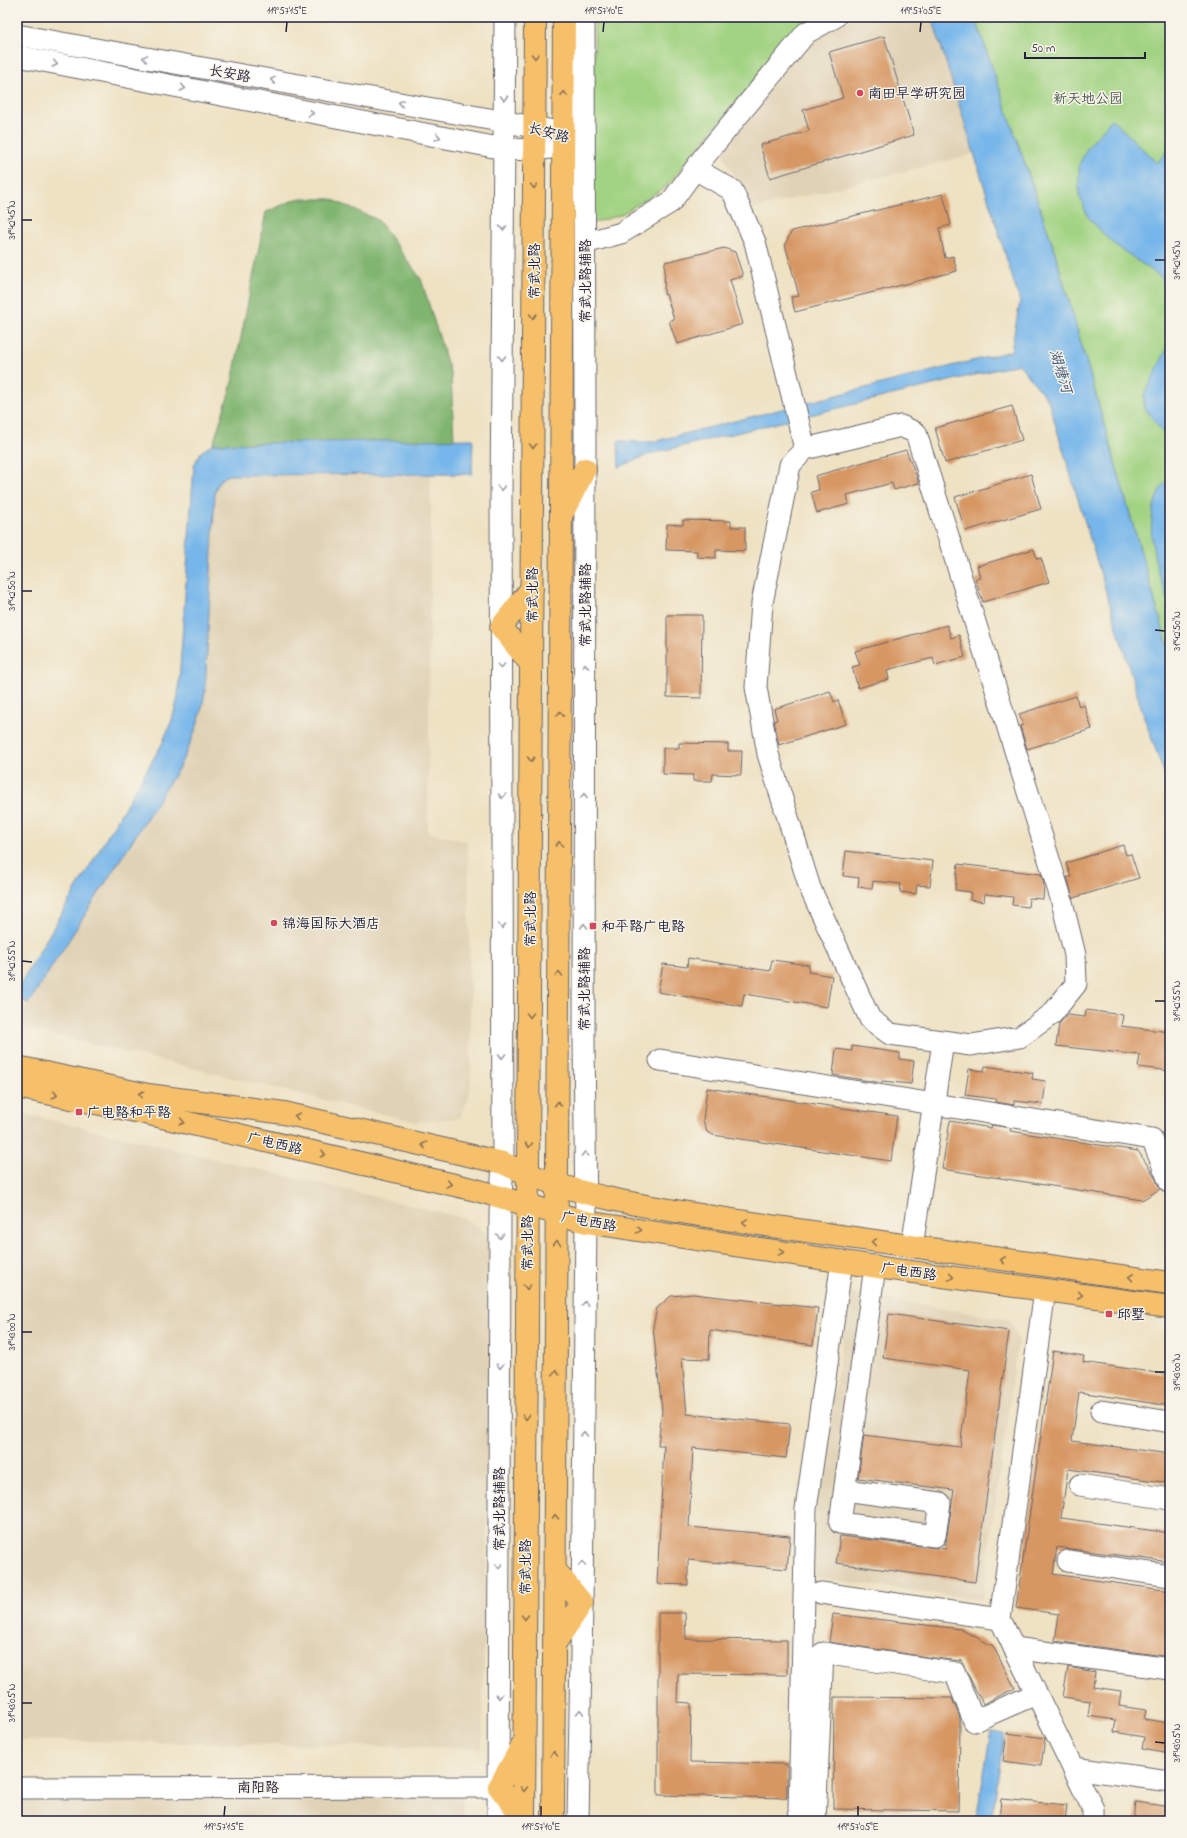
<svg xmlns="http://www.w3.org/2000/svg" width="1187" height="1838" font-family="'Indie Flower','LXGW WenKai TC',sans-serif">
<rect width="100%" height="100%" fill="#f7f3e8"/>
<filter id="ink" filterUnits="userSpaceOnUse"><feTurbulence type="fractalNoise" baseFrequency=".025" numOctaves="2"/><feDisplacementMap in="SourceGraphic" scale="8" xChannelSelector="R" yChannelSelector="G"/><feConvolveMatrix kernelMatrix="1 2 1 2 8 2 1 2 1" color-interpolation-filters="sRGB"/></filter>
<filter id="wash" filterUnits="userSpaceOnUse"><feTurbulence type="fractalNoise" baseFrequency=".012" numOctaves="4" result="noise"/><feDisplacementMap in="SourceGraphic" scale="16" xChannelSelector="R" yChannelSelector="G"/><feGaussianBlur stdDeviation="0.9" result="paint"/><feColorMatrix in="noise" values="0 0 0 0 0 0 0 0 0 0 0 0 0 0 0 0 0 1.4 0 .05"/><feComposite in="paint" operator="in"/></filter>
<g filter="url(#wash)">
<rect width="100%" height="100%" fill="#eee2c3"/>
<g fill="#e0d2b5">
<path d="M858,17H932L974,154L752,209L720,149L810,38Z"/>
<path d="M431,474L428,832L468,842L471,1089L460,1118L416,1122L17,1026V1021L178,769L194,736L215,491L220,480L228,475Z"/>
<path d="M17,1112L464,1218L484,1231L493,1254L482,1748L17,1740Z"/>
<path d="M850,1293L1010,1320L1018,1340L982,1600L812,1577L817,1501Z"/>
<path d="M463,1795V1821H17V1800Z"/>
</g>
<g fill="#a1d382" stroke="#627a5e">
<path d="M595,17H820L742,95L666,187L620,215L590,224Z"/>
<path d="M975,17H1170V654L1054,249Z"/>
</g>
<path fill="#80b570" stroke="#516c56" d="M296,199H331L378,220L421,279L451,375L454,440L213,444L231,387L266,212Z"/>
<g fill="#76b6ea" stroke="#4c6c92">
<path d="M932,17H975L1054,249L1170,654V790L1144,717L1048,400L1019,364L650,454L619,467L618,441L652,442L1011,351L1020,302Z"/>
<path d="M1112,119L1157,163L1170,148V291L1161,277L1111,242L1088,217L1079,195V165L1088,147Z"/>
<path d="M1170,343V442L1144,407V395Z"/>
<path d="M473,439L472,474L228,475L220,480L215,491L205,692C200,723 192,741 178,769L28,1004L17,996V989L162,744L172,720L178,697L194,465L201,452L213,444Z"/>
<path d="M1170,478V606C1157,570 1142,530 1159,492C1161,487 1166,482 1170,478Z"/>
<path d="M991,1732L1004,1734L992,1821H976Z"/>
</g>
<g id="blocks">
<g fill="#d79763">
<path d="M884,36L914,135L770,178L760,145L809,131L803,110L843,98L829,52Z"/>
<path d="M943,194L951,225L939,228L945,258L953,256L957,271L795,312L791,297L799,296L785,244L792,231Z"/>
<path d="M724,248L735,252L743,276L730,280L743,324L677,344L669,321L674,319L666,294L664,295L665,262Z"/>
<path d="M1012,406L1022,440L945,463L935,428Z"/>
<path d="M906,450L919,483L894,490L892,483L847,495L849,504L817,513L811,492L819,490L815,476Z"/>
<path d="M1031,474L1041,509L965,531L955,497Z"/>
<path d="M683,520L731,521V527H745V551L716,550V558L697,557V551L666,550L667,524L683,525Z"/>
<path d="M1034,549L1037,559L1041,558L1049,582L983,602L975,579L980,578L977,566Z"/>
<path d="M667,615H702L701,698L667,697Z"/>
<path d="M947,625L951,638L959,635L965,657L935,665L933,658L887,670L889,679L858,688L852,667L860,665L855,651Z"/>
<path d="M830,691L834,702L838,700L846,724L779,745L774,721L777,720L774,709Z"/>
<path d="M1076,696L1079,707L1084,705L1092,729L1027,749L1020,726L1023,725L1019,714Z"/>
<path d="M679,743L728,744V751H742L741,775L713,774L712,781H693V775L663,774V748H679Z"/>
<path d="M1123,845L1126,855L1131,854L1139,878L1073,898L1067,877H1071L1066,863Z"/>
<path d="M846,851L933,861L930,886L917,885L916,894L900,892L901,884L873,881L872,889L858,887L859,878L843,876Z"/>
<path d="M958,864L1041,874L1044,885L1043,899L1029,898L1028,907L1012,905L1013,897L985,894L984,902L970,900L971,892L955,890Z"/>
<path d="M688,958L770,971L772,960L809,965L808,972L832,976L827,1007L744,994L742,1006L658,992L663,964L687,967Z"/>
<path d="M1086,1010L1123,1015L1121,1026L1170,1032V1071L1138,1067L1140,1055L1056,1046L1059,1024L1067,1015L1085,1017Z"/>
<path d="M852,1046L900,1053V1059L914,1061L911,1084L882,1081V1083L833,1075L836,1049L852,1051Z"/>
<path d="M985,1066L1033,1073L1032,1079L1046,1081L1043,1104L1014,1101V1105L995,1102L996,1099L965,1095L969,1069L984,1071Z"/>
<path d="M707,1088L897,1116L891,1161L713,1135L707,1132L703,1120Z"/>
<path d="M950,1121L991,1128L992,1125L1011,1128L1010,1131L1138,1151L1154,1175L1160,1189L1142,1200L942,1169Z"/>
<path d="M693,1294L818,1308L813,1345L710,1330L709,1359L682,1358L687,1414L790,1424L786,1458L693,1448L689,1527L790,1536L787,1569L688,1560V1585L657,1584L664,1445H658L662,1411L653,1327L657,1308L671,1296Z"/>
<path d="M889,1314L1009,1331L975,1582L836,1563L840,1536L945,1549L954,1490L858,1478L864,1435L960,1447L970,1370L883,1358Z"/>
<path d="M1053,1351L1084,1356L1083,1362L1170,1375V1406L1079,1392L1072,1441L1170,1454V1483L1068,1469L1061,1518L1170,1533V1562L1057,1547L1053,1574L1170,1591V1657L1055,1641L1059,1614L1016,1608Z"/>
<path d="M658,1613H685L686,1639L787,1640V1675L678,1674L677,1702L691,1703L690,1762L787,1764V1798L658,1795Z"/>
<path d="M833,1614L960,1629L993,1646L1015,1688L983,1704L960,1659V1661L927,1657L829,1642Z"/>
<path d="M1068,1667L1095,1672L1093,1687L1121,1691L1119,1706L1146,1710L1144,1719L1170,1723V1754L1142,1749L1144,1737L1114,1732L1116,1720L1088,1716L1090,1701L1063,1697Z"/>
<path d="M834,1697L952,1698L960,1718L959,1811L833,1809Z"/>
<path d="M1007,1733L1045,1738L1041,1766L1003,1761Z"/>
<path d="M1001,1799L1067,1805L1065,1821H999Z"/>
<path d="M1136,1802L1170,1807V1821H1134Z"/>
</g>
</g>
</g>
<g filter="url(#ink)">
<use href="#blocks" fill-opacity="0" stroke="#69656b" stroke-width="1"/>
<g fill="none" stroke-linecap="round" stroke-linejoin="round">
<defs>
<g id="minor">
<path d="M17,35L534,127L563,133L578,140"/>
<path d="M17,56L504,149L534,150L581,144"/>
<path d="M695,169L732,190L755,242L805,449"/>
<path d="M585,243L621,233L671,202L703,158L806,33L835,17"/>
<path d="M901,426L916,433L1061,898L1075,955L1076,984L1052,1014L1020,1037L971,1045L890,1034L870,1019L810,888L768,754L756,687L762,603L790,465L805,449Z"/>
<path d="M660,1060L1152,1139L1170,1183"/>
<path d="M912,1247L943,1042"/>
<path d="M1045,1290L1000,1619L1093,1809V1821"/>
<path d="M1101,1411L1170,1422"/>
<path d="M1080,1485L1170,1499"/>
<path d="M845,1490L940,1503L935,1536L840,1523L875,1266"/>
<path d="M1068,1561L1170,1576"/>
<path d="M821,1593L1000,1619"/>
<path d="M1014,1648L1170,1669"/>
<path d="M1073,1768L1170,1781"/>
<path d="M17,1788L499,1787"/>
<path d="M799,1810L806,1509L842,1261"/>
<path d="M498,1821L500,1213L503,1163L501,495L505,17"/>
<path d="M578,1821L582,1603L586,1222L584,1038L585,427L584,17"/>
<path d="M815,1821L823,1653L955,1673L974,1721L1036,1694"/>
</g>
<g id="major">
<path d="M563,512L585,469"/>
<path d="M531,664L501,627L532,588"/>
<path d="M17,1067L148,1095L284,1113L503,1163C587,1203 680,1211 771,1226C904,1246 1037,1264 1170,1283"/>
<path d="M17,1087L145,1113L476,1190L586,1222L890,1269L1170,1307"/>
<path d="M555,1643L582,1603L555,1570"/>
<path d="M523,1744L499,1787L524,1819"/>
<path d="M524,1821L535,17"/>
<path d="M553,1821L564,17"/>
</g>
</defs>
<use href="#minor" stroke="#69656b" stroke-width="23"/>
<use href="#major" stroke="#69656b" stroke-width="24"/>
<use href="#minor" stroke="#fff" stroke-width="21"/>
<use href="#major" stroke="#f6c06b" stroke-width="22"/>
</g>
<defs><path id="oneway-chevron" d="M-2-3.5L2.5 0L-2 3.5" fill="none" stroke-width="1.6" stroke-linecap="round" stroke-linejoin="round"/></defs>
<g stroke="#8c7153">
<use href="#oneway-chevron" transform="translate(535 56) rotate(90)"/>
<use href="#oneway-chevron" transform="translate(564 94) rotate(-90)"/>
<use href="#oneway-chevron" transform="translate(534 186) rotate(90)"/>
<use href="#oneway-chevron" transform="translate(533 316) rotate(90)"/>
<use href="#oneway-chevron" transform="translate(533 446) rotate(90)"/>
<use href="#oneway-chevron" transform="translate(560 714) rotate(-90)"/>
<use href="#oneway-chevron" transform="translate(531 759) rotate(90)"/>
<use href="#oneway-chevron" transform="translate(559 844) rotate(-90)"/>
<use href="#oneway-chevron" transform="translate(559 974) rotate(-90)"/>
<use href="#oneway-chevron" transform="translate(530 1015) rotate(90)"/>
<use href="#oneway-chevron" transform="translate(141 1094) rotate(-168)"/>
<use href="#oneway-chevron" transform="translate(55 1095) rotate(12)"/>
<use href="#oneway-chevron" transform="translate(558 1104) rotate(-90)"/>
<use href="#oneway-chevron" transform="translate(297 1116) rotate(-167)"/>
<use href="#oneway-chevron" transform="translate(182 1122) rotate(13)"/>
<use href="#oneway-chevron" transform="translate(424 1145) rotate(-167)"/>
<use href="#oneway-chevron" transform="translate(529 1145) rotate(90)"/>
<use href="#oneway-chevron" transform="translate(323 1154) rotate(13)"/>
<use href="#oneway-chevron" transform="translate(449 1184) rotate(13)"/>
<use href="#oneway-chevron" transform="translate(745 1222) rotate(-171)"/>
<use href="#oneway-chevron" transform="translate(639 1230) rotate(9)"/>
<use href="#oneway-chevron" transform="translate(874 1242) rotate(-171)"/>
<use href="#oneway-chevron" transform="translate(557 1243) rotate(-90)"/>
<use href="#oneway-chevron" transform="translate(781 1252) rotate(9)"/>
<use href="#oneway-chevron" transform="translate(1003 1260) rotate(-172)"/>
<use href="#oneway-chevron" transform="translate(951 1277) rotate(8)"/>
<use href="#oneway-chevron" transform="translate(1131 1277) rotate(-172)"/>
<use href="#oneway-chevron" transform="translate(527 1287) rotate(90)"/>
<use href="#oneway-chevron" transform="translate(1080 1295) rotate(8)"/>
<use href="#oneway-chevron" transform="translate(556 1373) rotate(-90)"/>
<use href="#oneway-chevron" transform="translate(526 1417) rotate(90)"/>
<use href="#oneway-chevron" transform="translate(555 1517) rotate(-90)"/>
<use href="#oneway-chevron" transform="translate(525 1617) rotate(90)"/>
<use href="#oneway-chevron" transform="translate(554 1754) rotate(-90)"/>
<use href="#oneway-chevron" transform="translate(524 1789) rotate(90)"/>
</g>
<g stroke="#9c9ca7">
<use href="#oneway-chevron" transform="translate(145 58) rotate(-170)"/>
<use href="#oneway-chevron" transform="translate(55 64) rotate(11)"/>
<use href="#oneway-chevron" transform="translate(273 80) rotate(-170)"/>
<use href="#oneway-chevron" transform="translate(183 88) rotate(11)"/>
<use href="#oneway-chevron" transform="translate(504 98) rotate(91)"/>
<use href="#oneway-chevron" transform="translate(401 103) rotate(-170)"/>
<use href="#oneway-chevron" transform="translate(311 113) rotate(11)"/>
<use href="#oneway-chevron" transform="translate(438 137) rotate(11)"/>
<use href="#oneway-chevron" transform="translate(503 228) rotate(90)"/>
<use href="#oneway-chevron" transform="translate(502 358) rotate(90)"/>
<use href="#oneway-chevron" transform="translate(501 488) rotate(90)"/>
<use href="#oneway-chevron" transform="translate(501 666) rotate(90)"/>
<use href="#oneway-chevron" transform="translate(585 666) rotate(-90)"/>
<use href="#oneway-chevron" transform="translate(502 796) rotate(90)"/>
<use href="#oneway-chevron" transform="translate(584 796) rotate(-90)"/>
<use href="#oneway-chevron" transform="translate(502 926) rotate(90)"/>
<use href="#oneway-chevron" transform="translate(584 926) rotate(-90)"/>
<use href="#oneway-chevron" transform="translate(502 1056) rotate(90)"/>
<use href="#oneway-chevron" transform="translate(585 1154) rotate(-91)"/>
<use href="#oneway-chevron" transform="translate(500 1236) rotate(90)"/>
<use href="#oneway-chevron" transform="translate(585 1304) rotate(-89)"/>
<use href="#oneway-chevron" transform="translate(500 1366) rotate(90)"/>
<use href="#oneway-chevron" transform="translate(584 1434) rotate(-89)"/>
<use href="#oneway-chevron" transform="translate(582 1564) rotate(-90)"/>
<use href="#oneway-chevron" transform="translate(499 1566) rotate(90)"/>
<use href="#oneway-chevron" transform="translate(499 1696) rotate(90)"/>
<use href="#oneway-chevron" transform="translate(580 1712) rotate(-89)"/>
</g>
</g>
<path fill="none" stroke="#22223b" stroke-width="1.5" d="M286,32L287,22M603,32L604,22M920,32L921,22M22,220H32M1155,260H1165M22,591H32M1155,630L1165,631M22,961L32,962M1155,1001H1165M22,1332H32M1155,1372H1165M22,1703H32M1155,1742L1165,1743M224,1816L225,1806M541,1816V1806M858,1816V1806"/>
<g fill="#d1495b" stroke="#f7f3e8" stroke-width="1.5">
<circle cx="860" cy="93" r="4"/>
<circle cx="274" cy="923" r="4"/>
<rect x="589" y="922" width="8" height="8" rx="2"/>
<rect x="75" y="1108" width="8" height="8" rx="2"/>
<rect x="1105" y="1310" width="8" height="8" rx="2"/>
</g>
<g text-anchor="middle" stroke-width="3" stroke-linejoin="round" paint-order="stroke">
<g font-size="14" fill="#22223b" stroke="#f7f3e8">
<text transform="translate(230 73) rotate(10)" y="5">长安路</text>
<text transform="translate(549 132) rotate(15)" y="5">长安路</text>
<text transform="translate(534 271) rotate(-90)" y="5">常武北路</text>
<text transform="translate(585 281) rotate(-90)" y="5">常武北路辅路</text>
<text transform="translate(532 595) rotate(-90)" y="5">常武北路</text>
<text transform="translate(585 605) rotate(-90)" y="5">常武北路辅路</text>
<text transform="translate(530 919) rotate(-90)" y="5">常武北路</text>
<text transform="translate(584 989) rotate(-90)" y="5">常武北路辅路</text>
<text transform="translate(275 1143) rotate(13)" y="5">广电西路</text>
<text transform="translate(589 1221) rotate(11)" y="5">广电西路</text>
<text transform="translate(527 1243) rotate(-90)" y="5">常武北路</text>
<text transform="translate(909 1271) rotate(8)" y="5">广电西路</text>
<text transform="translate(499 1509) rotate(-90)" y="5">常武北路辅路</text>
<text transform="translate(525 1567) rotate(-90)" y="5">常武北路</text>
<text x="258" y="1792">南阳路</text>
</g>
<g font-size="14" fill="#22223b" stroke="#f7f3e8" text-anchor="start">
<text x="868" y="98">南田早学研究园</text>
<text x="282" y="928">锦海国际大酒店</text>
<text x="601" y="931">和平路广电路</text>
<text x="87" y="1117">广电路和平路</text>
<text x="1117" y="1319">邱墅</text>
</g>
<g font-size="14" fill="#485750" stroke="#f7f3e8">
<text x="1088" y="103">新天地公园</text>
</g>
<g font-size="15" font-style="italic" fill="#3f5678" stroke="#f7f3e8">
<text transform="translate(1061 371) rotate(73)" y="5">湖塘河</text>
</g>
</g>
<rect width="1187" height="1838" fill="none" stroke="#f7f3e8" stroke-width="44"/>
<path d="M1025 52v6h120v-6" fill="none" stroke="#22223b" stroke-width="2"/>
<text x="1031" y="52" font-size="12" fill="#22223b" stroke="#f7f3e8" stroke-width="3" paint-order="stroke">50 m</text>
<rect x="22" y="22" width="1143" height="1794" fill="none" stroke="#22223b" stroke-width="1.5"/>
<g font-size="10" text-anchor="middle" fill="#22223b">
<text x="287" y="14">119°57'15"E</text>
<text x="604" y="14">119°57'10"E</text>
<text x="921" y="14">119°57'05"E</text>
<text transform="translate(11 220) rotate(-90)" y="4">31°42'45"N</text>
<text transform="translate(1176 260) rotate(-90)" y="4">31°42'45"N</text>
<text transform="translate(11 591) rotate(-90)" y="4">31°42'50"N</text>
<text transform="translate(1176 631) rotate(-90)" y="4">31°42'50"N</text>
<text transform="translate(11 961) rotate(-90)" y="4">31°42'55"N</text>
<text transform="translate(1176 1001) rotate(-90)" y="4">31°42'55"N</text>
<text transform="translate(11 1332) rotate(-90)" y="4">31°43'00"N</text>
<text transform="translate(1176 1372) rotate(-90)" y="4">31°43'00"N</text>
<text transform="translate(11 1703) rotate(-90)" y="4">31°43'05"N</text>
<text transform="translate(1176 1743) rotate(-90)" y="4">31°43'05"N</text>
<text x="224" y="1830">119°57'15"E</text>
<text x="541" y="1830">119°57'10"E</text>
<text x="858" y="1830">119°57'05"E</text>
</g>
</svg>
